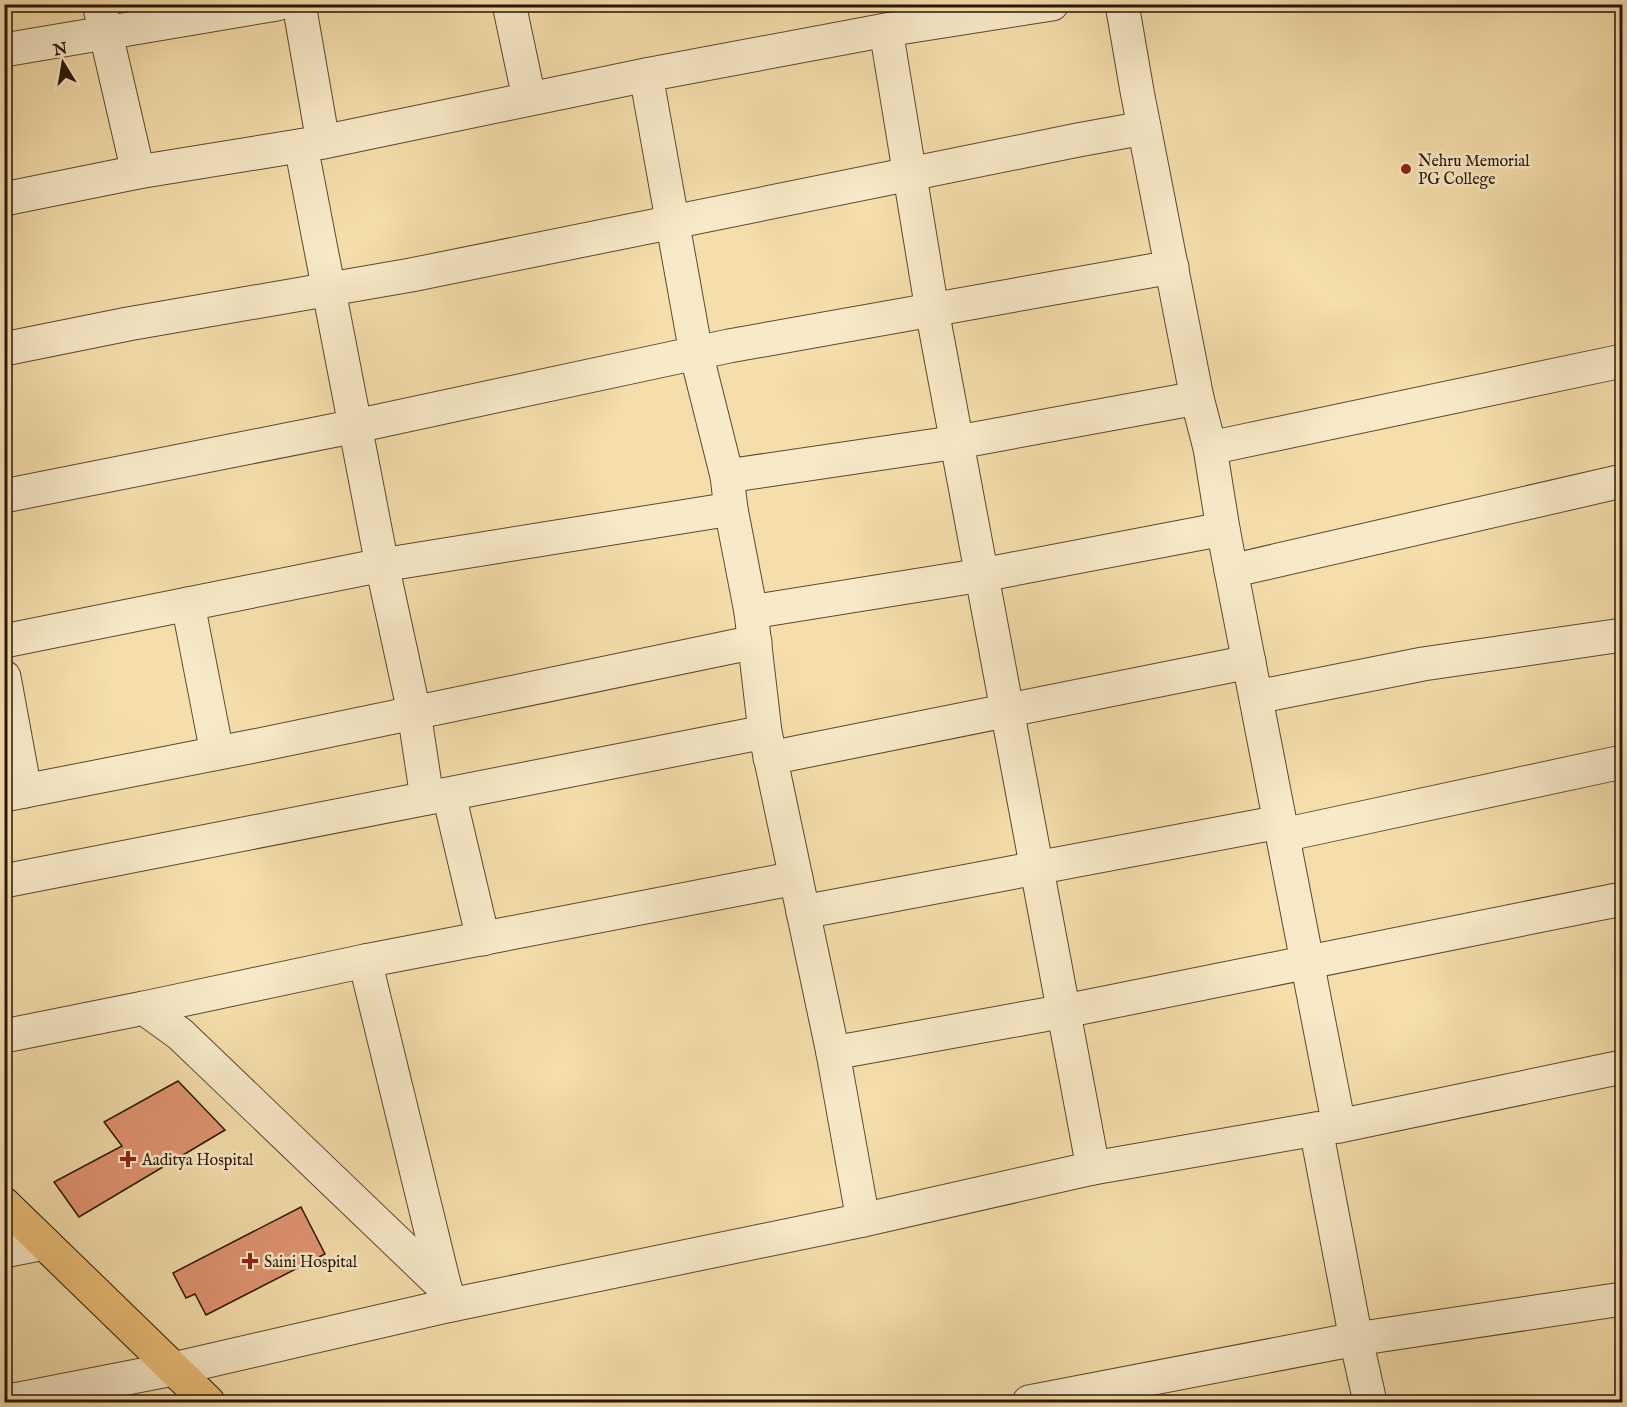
<svg xmlns="http://www.w3.org/2000/svg" width="1627" height="1407" font-family="'IM FELL English',serif">
<rect width="100%" height="100%" fill="#f5deac"/>
<filter id="stains"><feTurbulence type="fractalNoise" baseFrequency=".00333" numOctaves="4"/><feColorMatrix values="0 0 0 0 .2 0 0 0 0 .09 0 0 0 0 .02 0 0 0 .5 -.17"/></filter>
<radialGradient id="worn" r=".72"><stop offset=".6" stop-color="#630" stop-opacity="0"/><stop offset="1" stop-color="#630" stop-opacity=".3"/></radialGradient>
<g fill="#e19472" stroke="#291504" stroke-width="1.5">
<path d="M178,1081L225,1130L79,1217L54,1182L122,1146L104,1122Z"/>
<path d="M301,1207L325,1254L206,1315L195,1294L186,1298L173,1273Z"/>
</g>
<g fill="none" stroke-linecap="round" stroke-linejoin="round">
<defs>
<g id="minor">
<path d="M99,4L138,172"/>
<path d="M299,4L323,142"/>
<path d="M509,4L529,98"/>
<path d="M1122,4L1137,91L1197,398L1210,448L1223,529L1339,1126"/>
<path d="M886,30L932,310L1093,1168"/>
<path d="M4,50L277,4"/>
<path d="M646,75L696,353L727,476L731,509L751,612L765,732L833,1053L863,1220"/>
<path d="M301,146L382,565L414,712L427,798"/>
<path d="M4,199L138,172L323,142L646,75L886,30L1052,4"/>
<path d="M4,349L128,324L411,275L1078,140L1144,128"/>
<path d="M1210,448L1622,361"/>
<path d="M727,476L958,442L1197,398"/>
<path d="M4,496L356,426L729,346L1172,267"/>
<path d="M1231,571L1622,481"/>
<path d="M188,604L217,753"/>
<path d="M751,612L982,575L1223,529"/>
<path d="M4,641L382,565L731,509"/>
<path d="M4,677L25,791"/>
<path d="M1256,697L1423,664L1622,635"/>
<path d="M770,758L1249,662"/>
<path d="M4,795L254,746L755,642"/>
<path d="M449,795L483,939"/>
<path d="M1283,835L1622,762"/>
<path d="M4,881L765,732"/>
<path d="M803,912L1280,822"/>
<path d="M144,1008L365,961"/>
<path d="M4,1036L144,1008L180,1034L445,1288"/>
<path d="M833,1053L1065,1011L1622,899"/>
<path d="M1316,1129L1356,1339L1370,1402"/>
<path d="M4,1251L44,1243"/>
<path d="M451,1305L445,1288L365,961L796,878"/>
<path d="M4,1402L173,1369L451,1305L863,1220L1093,1168L1316,1129L1339,1126L1622,1067"/>
<path d="M1029,1402L1356,1339L1622,1299"/>
</g>
<path id="major" d="M4,1204L208,1402"/>
</defs>
<use href="#minor" stroke="#5c472e" stroke-width="35"/>
<use href="#major" stroke="#291504" stroke-width="35"/>
<use href="#minor" stroke="#f8eac9" stroke-width="33"/>
<use href="#major" stroke="#eabf76" stroke-width="33"/>
</g>
<g fill="#8f2418" stroke="#f8eac9" stroke-width="2">
<circle cx="1406" cy="169" r="6"/>
<path d="M125 1150h6v6h6v6h-6v6h-6v-6h-6v-6h6z"/>
<path d="M247 1252h6v6h6v6h-6v6h-6v-6h-6v-6h6z"/>
</g>
<g text-anchor="middle" stroke-width="5" stroke-linejoin="round" paint-order="stroke">
<g font-size="16" fill="#291504" stroke="#f8eac9" text-anchor="start">
<text x="1418" y="166">Nehru Memorial<tspan x="1418" dy="18">PG College</tspan></text>
<text x="142" y="1165">Aaditya Hospital</text>
<text x="264" y="1267">Saini Hospital</text>
</g>
</g>
<rect width="1627" height="1407" fill="none" stroke="#f5deac" stroke-width="24"/>
<rect x="6" y="6" width="1615" height="1395" fill="none" stroke="#291504" stroke-width="3"/>
<rect x="12" y="12" width="1603" height="1383" fill="none" stroke="#291504" stroke-width="1.5"/>
<g transform="translate(63 63) rotate(349)" stroke="#f8eac9" stroke-width="4.5" paint-order="stroke">
<path d="M0-4.5L10 22L0 15L-10 22Z" fill="#291504"/>
<text y="-9" font-size="16" font-weight="bold" text-anchor="middle" fill="#291504">N</text>
</g>
<rect width="100%" height="100%" filter="url(#stains)"/>
<rect width="100%" height="100%" fill="url(#worn)"/>
</svg>
